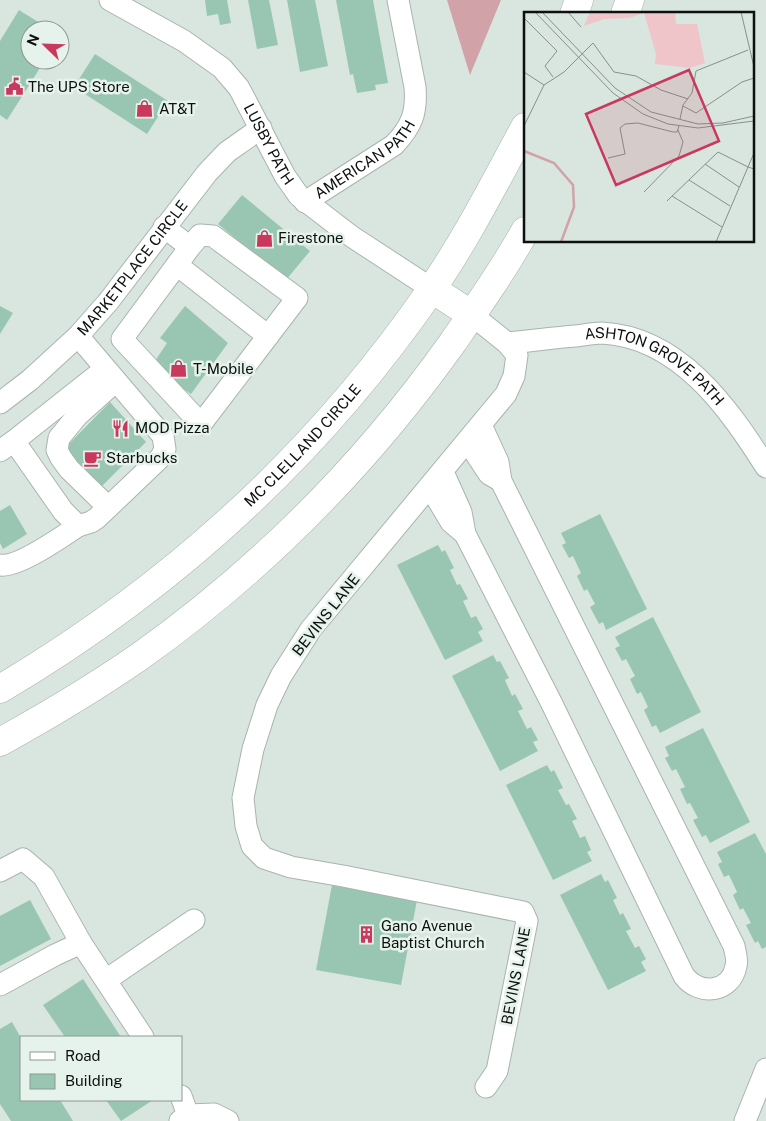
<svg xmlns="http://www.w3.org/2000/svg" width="766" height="1121" font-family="'Public Sans',sans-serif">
<rect width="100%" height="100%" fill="#d9e5df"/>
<path fill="#d1a2a8" d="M447,0H501L470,75Z"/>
<g fill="#99c6b2">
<path d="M205,0H227L231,23L220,25L218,14L207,16Z"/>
<path d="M248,0H269L278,45L257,49Z"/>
<path d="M287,0H315L328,66L300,72Z"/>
<path d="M336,0H373L388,83L375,85L376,90L357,93L353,74L350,75Z"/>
<path d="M19,10L51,30H30V60H45L7,120L0,115V41Z"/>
<path d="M95,54L168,101L147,134L74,87Z"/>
<path d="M242,195L310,251L286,280L218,224Z"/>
<path d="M0,306L13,313L0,334Z"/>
<path d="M185,306L228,343L191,394L151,367L167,343L160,338Z"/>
<path d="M110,402L146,442L100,488L63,450Z"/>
<path d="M10,505L27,534L3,549L0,543V511Z"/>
<path d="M600,514L647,609L606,630L603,622L599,624L590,607L595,604L587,589L584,591L577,576L581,573L573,556L569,558L562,545L566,543L561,533Z"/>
<path d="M438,545L442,552L445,550L454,568L450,570L457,585L460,584L468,599L463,601L471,618L476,616L483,629L478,632L483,641L445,660L397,565Z"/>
<path d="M653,617L701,712L660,733L656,725L652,727L644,710L648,707L641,692L637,694L630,679L635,676L626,659L622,661L615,648L620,646L615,637Z"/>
<path d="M493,655L497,662L500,661L509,678L505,680L512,696L515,694L523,709L518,711L527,729L531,727L538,740L533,742L538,751L500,771L452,676Z"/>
<path d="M703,728L750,822L710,843L706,835L702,837L693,820L698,818L690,803L687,804L680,789L685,787L676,769L672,771L665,758L669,756L665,747Z"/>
<path d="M547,765L551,772L554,770L563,788L558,790L566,805L569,804L577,819L572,821L580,838L585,836L591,850L587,852L592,861L553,880L506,785Z"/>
<path d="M755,833L766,854V947L762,949L758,941L755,943L746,925L751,923L743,908L740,910L733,895L737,892L729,875L724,877L718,864L722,862L717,852Z"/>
<path d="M365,872L417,900L401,985L316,970L332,885L362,891Z"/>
<path d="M601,874L605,882L608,880L617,898L613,900L620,915L623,913L631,929L626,931L635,948L639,946L646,959L641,962L646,971L608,990L560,895Z"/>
<path d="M30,900L51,939L0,966V916Z"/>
<path d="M83,979L121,1037H65L43,1005Z"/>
<path d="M12,1022L21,1038V1100H60L73,1121H11L0,1104V1029Z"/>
<path d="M106,1100H153L121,1121Z"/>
</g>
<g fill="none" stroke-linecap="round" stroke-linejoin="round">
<defs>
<g id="minor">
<path id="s1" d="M110,0L184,41L222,68L239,88L285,176L299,196L351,236L432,289"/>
<path id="s2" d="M305,202L394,145C412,126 417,113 415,87L398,0"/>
<path d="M164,227L190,247L200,235L213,236L297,298L201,424L122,339L190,247"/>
<path d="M177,265L268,336"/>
<path d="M472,315L507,343L517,355L514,376L506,394L311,629L281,676L267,705L253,749L243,798L246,826L252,846L264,858L291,867L343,876L523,912L527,921L497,1071L486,1087"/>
<path id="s3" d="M507,343C530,341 552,338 575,336C584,335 593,333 602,333C679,337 728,407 766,467"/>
<path id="s4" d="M0,403L30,380L78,336L108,302L207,173L227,152L261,128"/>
<path d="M14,441L105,369"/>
<path d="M468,442L489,474L501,481"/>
<path d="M0,451L14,441L63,511L78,526L91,522L97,518L161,457L165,449L163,436L78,336"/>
<path d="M443,472L461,512L465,534"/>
<path d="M430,487L451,522L465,534L551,702L684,976C699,996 731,993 736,966C738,960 735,952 734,946L501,481L498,462L481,425"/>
<path d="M108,507L69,469L61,458L57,450L59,438L77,416L116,381"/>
<path d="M0,565C17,568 62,537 78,526"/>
<path d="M0,871L23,859L44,877L81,943"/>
<path d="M106,980L194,920"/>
<path d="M0,985L55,955L81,943L143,1037"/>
<path d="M188,1115L214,1114L228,1121"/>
<path d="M180,1121L188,1115L181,1096"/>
<path d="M745,1121L766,1069"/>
</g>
<g id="highway">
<path d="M574,14L579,0"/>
<path d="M625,14L630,0"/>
<path d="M432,289L472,315"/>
<path id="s5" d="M0,689C172,587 318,454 431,290C467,238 495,182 525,127"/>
<path d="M0,742C47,716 94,688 139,657C260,571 367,463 453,342C478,306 504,269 525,231"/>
</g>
</defs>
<use href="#minor" stroke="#a9b4af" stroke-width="23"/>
<use href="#highway" stroke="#a9b4af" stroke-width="29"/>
<use href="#minor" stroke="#fff" stroke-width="21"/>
<use href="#highway" stroke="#fff" stroke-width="28"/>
</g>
<defs>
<symbol id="civic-bare" viewBox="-9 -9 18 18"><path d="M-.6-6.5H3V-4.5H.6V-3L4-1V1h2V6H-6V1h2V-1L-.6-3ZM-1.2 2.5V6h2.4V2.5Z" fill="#c9395d" stroke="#e6f2ec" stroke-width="2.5" paint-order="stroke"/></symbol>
<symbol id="shop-bare" viewBox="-9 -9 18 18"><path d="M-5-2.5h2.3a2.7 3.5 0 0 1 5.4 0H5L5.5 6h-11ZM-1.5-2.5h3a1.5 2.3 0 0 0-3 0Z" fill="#c9395d" stroke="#e6f2ec" stroke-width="2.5" paint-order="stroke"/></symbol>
<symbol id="restaurant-bare" viewBox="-9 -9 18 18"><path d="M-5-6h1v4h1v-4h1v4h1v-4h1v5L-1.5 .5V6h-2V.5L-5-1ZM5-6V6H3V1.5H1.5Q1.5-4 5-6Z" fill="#c9395d" stroke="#e6f2ec" stroke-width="2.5" paint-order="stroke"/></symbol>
<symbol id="cafe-bare" viewBox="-9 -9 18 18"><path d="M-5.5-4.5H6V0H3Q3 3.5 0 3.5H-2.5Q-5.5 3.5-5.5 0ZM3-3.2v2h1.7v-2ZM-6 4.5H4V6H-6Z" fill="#c9395d" stroke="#e6f2ec" stroke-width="2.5" paint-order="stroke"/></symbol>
<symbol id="building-bare" viewBox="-9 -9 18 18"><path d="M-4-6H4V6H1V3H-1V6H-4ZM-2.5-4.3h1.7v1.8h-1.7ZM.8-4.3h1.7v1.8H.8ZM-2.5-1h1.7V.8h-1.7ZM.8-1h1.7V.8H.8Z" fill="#c9395d" stroke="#e6f2ec" stroke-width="2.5" paint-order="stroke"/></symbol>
</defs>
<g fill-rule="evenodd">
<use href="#civic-bare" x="2" y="74" width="25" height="25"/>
<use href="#shop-bare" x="132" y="96" width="25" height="25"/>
<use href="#shop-bare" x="252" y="226" width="25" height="25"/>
<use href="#shop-bare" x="166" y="356" width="25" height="25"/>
<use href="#restaurant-bare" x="108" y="416" width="25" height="25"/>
<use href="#cafe-bare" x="80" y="446" width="25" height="25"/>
<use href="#building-bare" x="354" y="922" width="25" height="25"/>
</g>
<g text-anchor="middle" stroke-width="5" stroke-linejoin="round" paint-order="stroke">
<g font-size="15" fill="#0c100e" stroke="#e6f2ec" text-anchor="start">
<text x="28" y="92">The UPS Store</text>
<text x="159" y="114">AT&amp;T</text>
<text x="278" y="243">Firestone</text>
<text x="193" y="374">T-Mobile</text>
<text x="135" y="433">MOD Pizza</text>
<text x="106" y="463">Starbucks</text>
<text x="381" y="931">Gano Avenue<tspan x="381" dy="17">Baptist Church</tspan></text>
</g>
<g font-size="15" fill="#0c100e" stroke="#e6f2ec">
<text dy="5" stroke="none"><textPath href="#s1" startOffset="221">LUSBY PATH</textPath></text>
<text dy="5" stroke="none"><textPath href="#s2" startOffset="74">AMERICAN PATH</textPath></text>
<text dy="5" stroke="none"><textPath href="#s4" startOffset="190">MARKETPLACE CIRCLE</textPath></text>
<text dy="5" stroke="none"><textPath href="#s3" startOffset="158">ASHTON GROVE PATH</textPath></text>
<text dy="5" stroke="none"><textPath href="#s5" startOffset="390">MC CLELLAND CIRCLE</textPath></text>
<text transform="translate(326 615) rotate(-52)" y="5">BEVINS LANE</text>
<text transform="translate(516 976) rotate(-79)" y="5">BEVINS LANE</text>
</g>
</g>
<g transform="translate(524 12)">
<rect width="230" height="230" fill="#d9e5df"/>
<path d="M66,0H151L152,12H173L181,51L166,56L131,52L132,42L120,1L105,6L80,7L60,14Z" fill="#f0c5ca"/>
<path fill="none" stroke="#d1a2a8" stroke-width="2.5" d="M0,139L30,151L49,173L50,195L37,230"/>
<path fill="none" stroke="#87908b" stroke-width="1" d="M11,0L89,81L119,102L144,112L174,116L230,109M18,0L91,76L127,100L174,112L199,111L230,104M44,0L57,15M217,0L230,55M0,6L33,39L21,54L29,65M0,60L20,73M159,94L172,101L218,70L230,66M156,107L159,93L168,81L172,59L224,38M0,114L20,73L40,60L69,31L90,60L112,64L137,78L164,87M84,146L101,142L96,116L101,112L114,111L149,120H153L155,114M181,152L215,175M165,168L206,194M120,180L155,144L159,130L154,118M148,184L198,215M143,189L194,140L224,155L230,141M192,230L224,155L230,157"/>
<path fill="#c9395d" fill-opacity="0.15" stroke="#c9395d" stroke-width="2.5" d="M165,58L195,129L92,173L62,102Z"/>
<rect width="230" height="230" fill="none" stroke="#0c100e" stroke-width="2.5"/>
</g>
<rect x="20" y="1036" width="162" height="65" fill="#e6f2ec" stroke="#8f9893"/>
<rect x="30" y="1052" width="25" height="8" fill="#ffffff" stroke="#8f9893"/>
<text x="65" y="1061" font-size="15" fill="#0c100e">Road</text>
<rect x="30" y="1074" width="25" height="15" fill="#99c6b2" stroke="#8f9893"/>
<text x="65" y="1086" font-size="15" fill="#0c100e">Building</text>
<g transform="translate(45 45) rotate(293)"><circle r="24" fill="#e6f2ec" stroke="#8f9893"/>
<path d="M0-4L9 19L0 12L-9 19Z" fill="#c9395d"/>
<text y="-8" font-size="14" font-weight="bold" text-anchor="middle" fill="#0c100e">N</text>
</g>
</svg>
